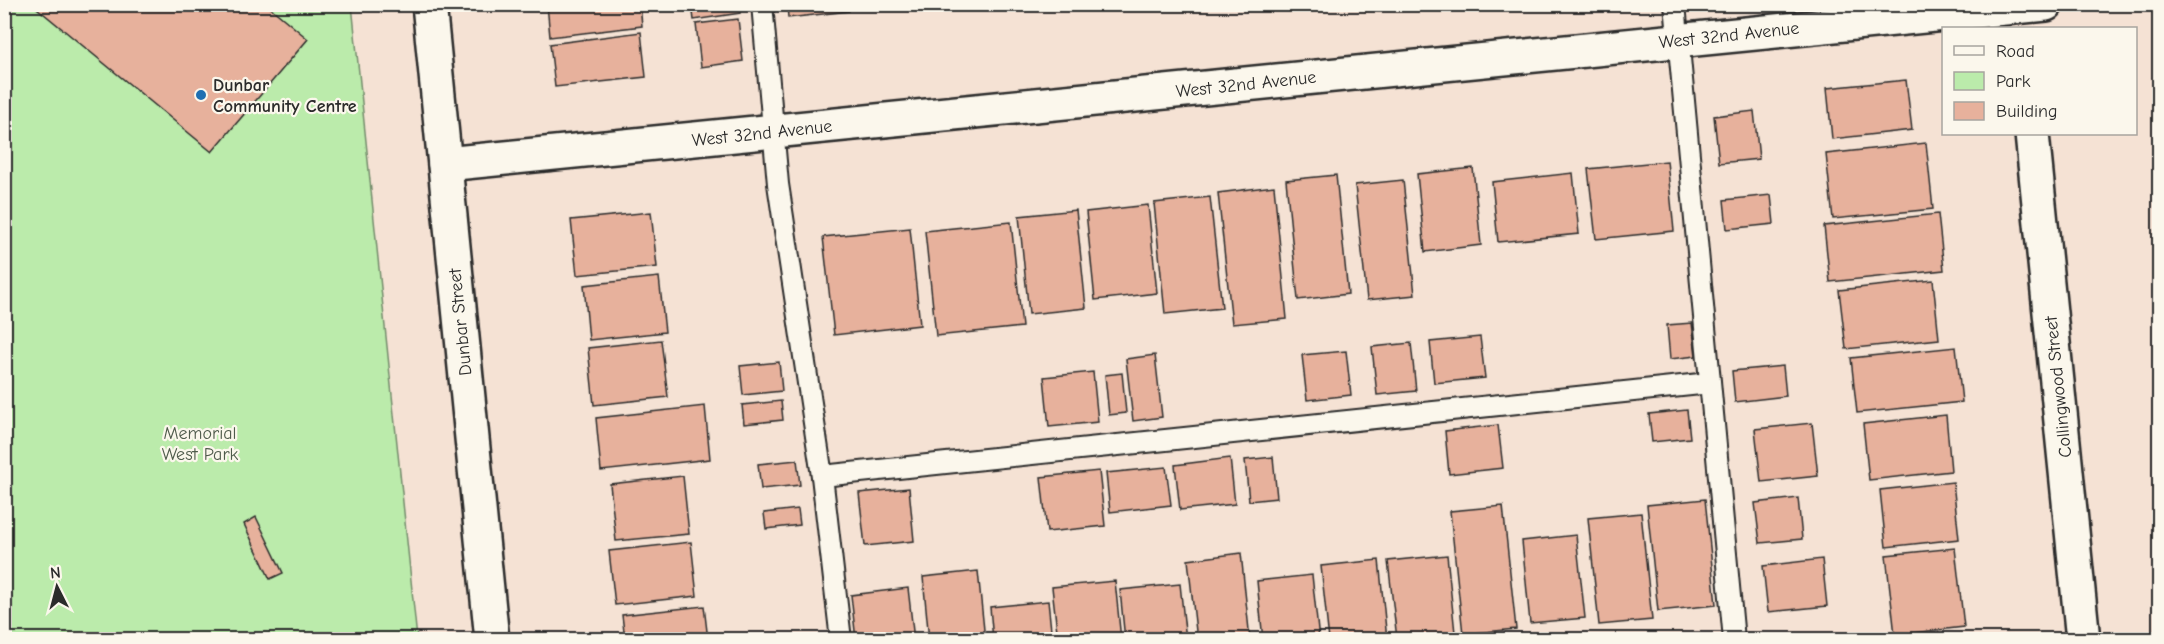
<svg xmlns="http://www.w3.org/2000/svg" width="2164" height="644" font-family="'Comic Neue',sans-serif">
<rect width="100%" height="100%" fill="#f5e2d4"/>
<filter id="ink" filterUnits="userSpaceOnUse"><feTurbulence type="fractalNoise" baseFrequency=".0167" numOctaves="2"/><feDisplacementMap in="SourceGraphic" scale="12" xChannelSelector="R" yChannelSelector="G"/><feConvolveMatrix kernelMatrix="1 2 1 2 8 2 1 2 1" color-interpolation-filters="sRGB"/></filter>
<g filter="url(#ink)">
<path fill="#bbebab" stroke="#738b6b" stroke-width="1.5" d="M4,5H352L417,639H5Z"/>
<g fill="#e7b19c" stroke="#2b2b2b" stroke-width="1.5">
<path d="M32,4H266L308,39L212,152Z"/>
<path d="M547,4H640L642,26L550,37Z"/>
<path d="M692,4H739L740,13L694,20Z"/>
<path d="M787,4H848L849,11L788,18Z"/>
<path d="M854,4H894L854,9Z"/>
<path d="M738,19L743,61L701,67L696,24Z"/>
<path d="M641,32L646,77L555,87L550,44Z"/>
<path d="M1906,80L1912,130L1832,139L1827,88Z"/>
<path d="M1754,111L1759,159L1719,163L1714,116Z"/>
<path d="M1926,143L1933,209L1833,219L1826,154Z"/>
<path d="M1667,161L1674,231L1596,239L1588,169Z"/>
<path d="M1473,168L1481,245L1425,252L1417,174Z"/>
<path d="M1573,173L1579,234L1498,242L1492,182Z"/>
<path d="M1336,175L1348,294L1298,300L1286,180Z"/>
<path d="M1403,180L1415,295L1367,300L1355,185Z"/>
<path d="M1274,186L1287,319L1232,324L1218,193Z"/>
<path d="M1771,195L1774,224L1727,229L1724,200Z"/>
<path d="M1210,197L1222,308L1165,314L1154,203Z"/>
<path d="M1148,205L1157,293L1095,300L1086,212Z"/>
<path d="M1076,210L1086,308L1029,314L1019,216Z"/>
<path d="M651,212L657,267L577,275L571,220Z"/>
<path d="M1938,214L1944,270L1830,282L1824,226Z"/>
<path d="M1011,222L1022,327L936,336L925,231Z"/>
<path d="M910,228L920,325L834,335L823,237Z"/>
<path d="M659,277L665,332L589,340L584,285Z"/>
<path d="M1933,280L1939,339L1846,349L1839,290Z"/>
<path d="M1692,323L1696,356L1670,359L1667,325Z"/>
<path d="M1480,337L1485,378L1434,383L1430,342Z"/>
<path d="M661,340L668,397L594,405L588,348Z"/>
<path d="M1411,343L1416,391L1377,395L1372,347Z"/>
<path d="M1956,347L1962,402L1857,413L1851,358Z"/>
<path d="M1346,351L1351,395L1307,400L1302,355Z"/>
<path d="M1155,355L1162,417L1133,421L1126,359Z"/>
<path d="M779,362L782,391L743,395L740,366Z"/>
<path d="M1783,366L1786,396L1735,402L1732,371Z"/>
<path d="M1093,372L1098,422L1049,427L1044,377Z"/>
<path d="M1122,373L1126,413L1109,415L1105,375Z"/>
<path d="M781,401L783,420L744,424L742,405Z"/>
<path d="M705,406L710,459L601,471L596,418Z"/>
<path d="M1687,410L1690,438L1652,442L1649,414Z"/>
<path d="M1946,415L1951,471L1869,480L1863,424Z"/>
<path d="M1812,423L1818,476L1761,482L1755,429Z"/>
<path d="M1498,425L1503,468L1449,474L1445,431Z"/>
<path d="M1273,457L1277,498L1249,501L1245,460Z"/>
<path d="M1230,458L1235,504L1180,510L1175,465Z"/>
<path d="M797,460L800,485L761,489L758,464Z"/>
<path d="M1166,467L1171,505L1110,512L1106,473Z"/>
<path d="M1099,471L1105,526L1047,532L1041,477Z"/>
<path d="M683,476L689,534L616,541L610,484Z"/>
<path d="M1953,482L1959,539L1886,547L1880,490Z"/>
<path d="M909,488L914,541L865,546L859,493Z"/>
<path d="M1798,498L1802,539L1760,543L1755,503Z"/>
<path d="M1705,499L1716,605L1658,611L1647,505Z"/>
<path d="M1503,506L1516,629L1463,634L1450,511Z"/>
<path d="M798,509L800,525L766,529L764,513Z"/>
<path d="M1641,513L1652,620L1599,625L1588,518Z"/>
<path d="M256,517L283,573L270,579L244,524Z"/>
<path d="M1576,535L1585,618L1530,623L1522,541Z"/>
<path d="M691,542L697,596L615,605L609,551Z"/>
<path d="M1955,548L1964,627L1895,635L1886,555Z"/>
<path d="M1241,553L1250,640H1197L1188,560Z"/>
<path d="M1447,555L1455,633L1397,639L1388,561Z"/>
<path d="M1822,559L1827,606L1768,612L1763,566Z"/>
<path d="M1379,560L1387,640H1329L1321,566Z"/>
<path d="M978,571L985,640H929L923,577Z"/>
<path d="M1312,575L1319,640H1263L1257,581Z"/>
<path d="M1115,581L1121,640H1058L1052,587Z"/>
<path d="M1180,584L1186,640H1125L1120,590Z"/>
<path d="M908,588L914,640H856L851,595Z"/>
<path d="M1048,601L1052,640H993L990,607Z"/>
<path d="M704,606L708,640H625L622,615Z"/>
</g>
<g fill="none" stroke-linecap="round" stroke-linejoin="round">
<defs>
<g id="lane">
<path d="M762,4L778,184L822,476L841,640"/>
<path d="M1675,4L1734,640"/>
<path d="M822,476L1710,383"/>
</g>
<g id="street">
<path d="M2032,134L2083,640"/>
<path d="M445,164L2046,4"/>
</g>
<path id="secondary" d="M429,4L492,640"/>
</defs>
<use href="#lane" stroke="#2b2b2b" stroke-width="24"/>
<use href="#street" stroke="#2b2b2b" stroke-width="38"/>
<use href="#secondary" stroke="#2b2b2b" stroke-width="38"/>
<use href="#lane" stroke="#fbf7ec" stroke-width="20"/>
<use href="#street" stroke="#fbf7ec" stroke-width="33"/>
<use href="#secondary" stroke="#fbf7ec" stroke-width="33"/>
</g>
</g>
<circle fill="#1f6fb2" stroke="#fbf7ec" stroke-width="2" cx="201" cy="95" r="6"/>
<g text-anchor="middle" stroke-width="4.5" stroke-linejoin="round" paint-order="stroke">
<g font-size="18" fill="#2b2b2b" stroke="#fbf7ec">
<text transform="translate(1729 35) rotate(-6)" y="6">West 32nd Avenue</text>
<text transform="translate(1246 84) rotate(-6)" y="6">West 32nd Avenue</text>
<text transform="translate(762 133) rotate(-6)" y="6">West 32nd Avenue</text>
<text transform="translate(460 322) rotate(-96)" y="6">Dunbar Street</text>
<text transform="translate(2058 387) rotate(-96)" y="6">Collingwood Street</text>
</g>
<g font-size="18" font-weight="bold" fill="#2b2b2b" stroke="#fbf7ec" text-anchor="start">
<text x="213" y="91">Dunbar<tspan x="213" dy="21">Community Centre</tspan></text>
</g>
<g font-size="18" fill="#4f5b4b" stroke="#fbf7ec">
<text x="200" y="439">Memorial<tspan x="200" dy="21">West Park</tspan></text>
</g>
</g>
<rect width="2164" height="644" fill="none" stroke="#fbf7ec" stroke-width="24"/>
<rect x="12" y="12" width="2140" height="620" fill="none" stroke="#2b2b2b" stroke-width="2" filter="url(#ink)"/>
<rect x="1942" y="27" width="195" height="108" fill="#fbf7ec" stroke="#a8a59f" stroke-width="1.5"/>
<rect x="1954" y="46" width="30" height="9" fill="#fbf7ec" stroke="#a8a59f" stroke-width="1.5"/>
<text x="1996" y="57" font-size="18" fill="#2b2b2b">Road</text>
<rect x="1954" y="72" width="30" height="18" fill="#bbebab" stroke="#a8a59f" stroke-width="1.5"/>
<text x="1996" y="87" font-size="18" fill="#2b2b2b">Park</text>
<rect x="1954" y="102" width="30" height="18" fill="#e7b19c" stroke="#a8a59f" stroke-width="1.5"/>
<text x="1996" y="117" font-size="18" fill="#2b2b2b">Building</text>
<g transform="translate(57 587) rotate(354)" stroke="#fbf7ec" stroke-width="4.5" paint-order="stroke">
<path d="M0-4.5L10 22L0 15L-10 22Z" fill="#2b2b2b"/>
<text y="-9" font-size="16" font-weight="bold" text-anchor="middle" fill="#2b2b2b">N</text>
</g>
</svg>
